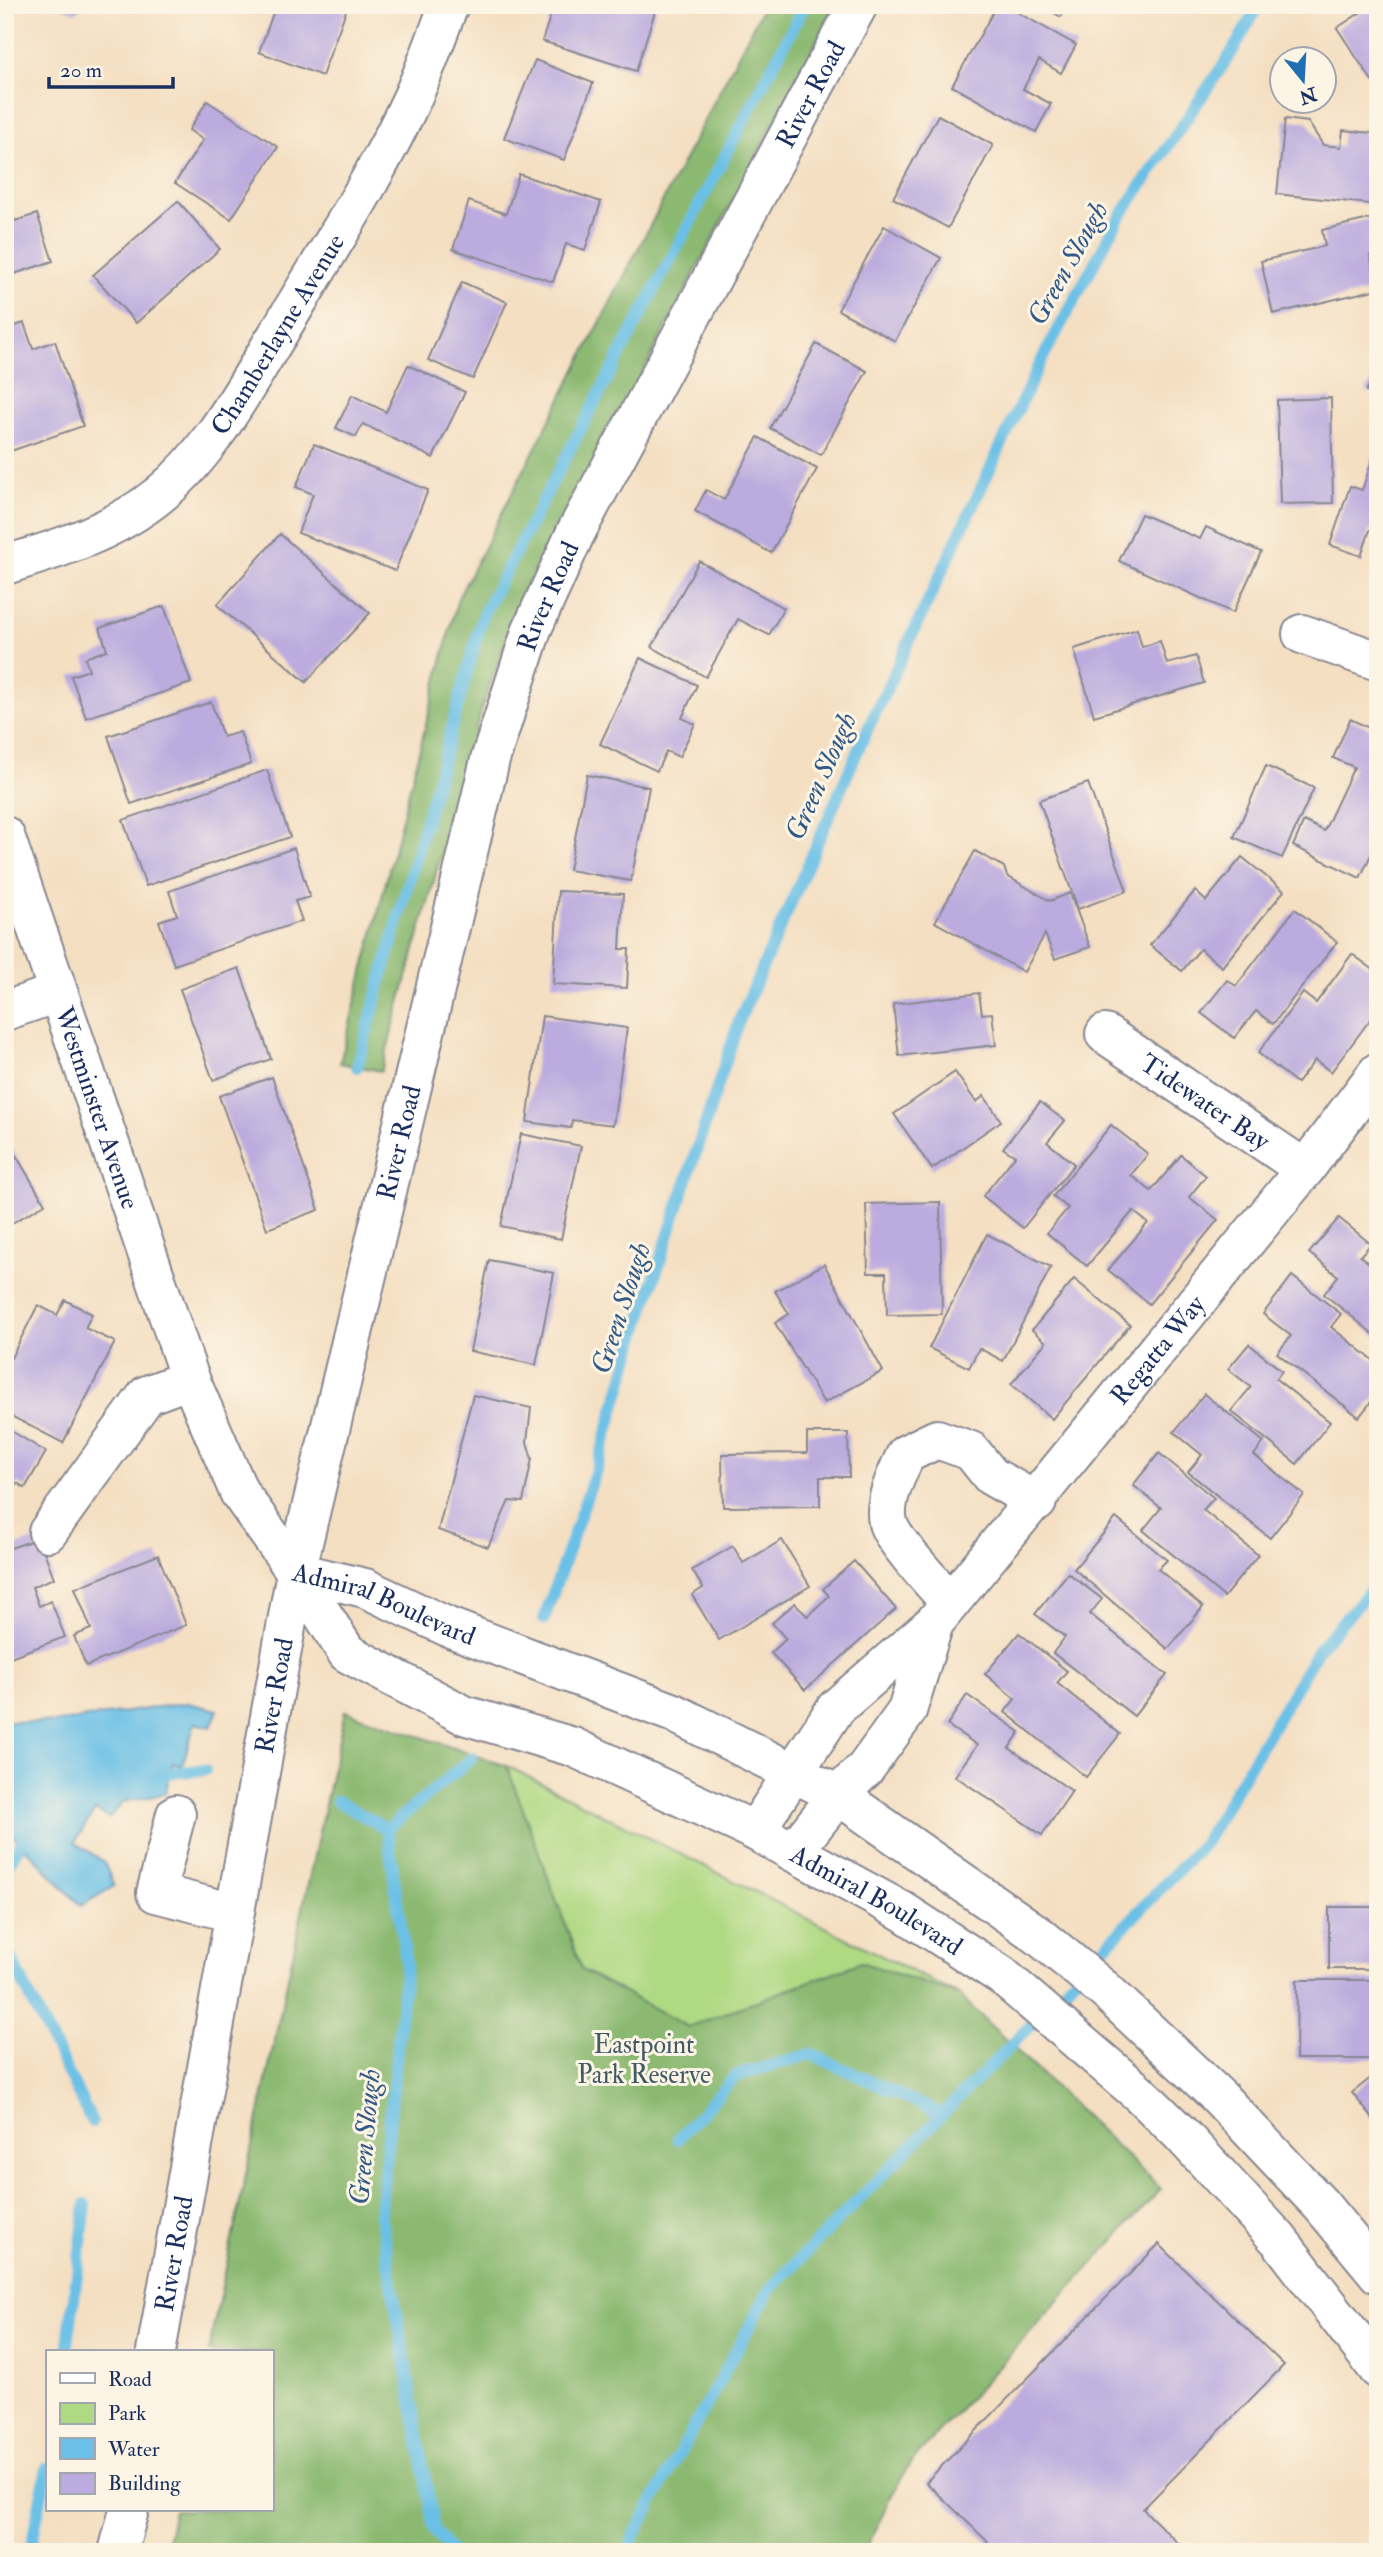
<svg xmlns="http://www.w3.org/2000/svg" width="1383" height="2557" font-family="'IM FELL Double Pica',serif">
<rect width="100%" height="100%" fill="#fcf5e5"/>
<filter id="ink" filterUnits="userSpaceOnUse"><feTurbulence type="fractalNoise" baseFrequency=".0143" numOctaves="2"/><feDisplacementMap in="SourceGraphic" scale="14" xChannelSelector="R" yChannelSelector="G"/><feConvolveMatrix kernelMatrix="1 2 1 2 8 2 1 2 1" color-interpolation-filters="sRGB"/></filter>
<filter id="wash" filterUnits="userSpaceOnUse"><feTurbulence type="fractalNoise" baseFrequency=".00686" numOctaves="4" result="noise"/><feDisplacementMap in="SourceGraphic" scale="28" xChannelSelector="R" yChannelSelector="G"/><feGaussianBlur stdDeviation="1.57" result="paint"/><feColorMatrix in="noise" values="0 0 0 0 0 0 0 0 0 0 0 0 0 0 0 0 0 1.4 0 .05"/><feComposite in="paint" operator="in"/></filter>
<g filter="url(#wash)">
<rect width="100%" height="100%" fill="#f4dfc2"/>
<path fill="#b0d984" stroke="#668471" stroke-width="2" d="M507,1766L959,1995L732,2264L448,1895Z"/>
<g fill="#8cb972" stroke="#547468" stroke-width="2">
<path d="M764,5H836L518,608L484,701L381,1071L340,1063L458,598Z"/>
<path d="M345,1711L507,1766L582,1970L688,2027L861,1962L959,1995L1161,2189L911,2462L889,2500L865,2552H165L174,2510H271V2352H208Z"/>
</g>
<path fill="#6ac0e6" stroke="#4278a2" stroke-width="2" d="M187,1703L218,1710L211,1727L195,1723L182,1766L173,1763L165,1794L123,1802L109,1818L95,1810L75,1842L104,1862L114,1886L81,1906L5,1827V1721L53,1723Z"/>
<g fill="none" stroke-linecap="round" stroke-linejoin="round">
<g stroke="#6ac0e6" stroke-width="12">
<path d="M357,1067L484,612L805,5"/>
<path d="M544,1619L598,1464L641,1319L739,1021L863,739L1040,363L1118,220L1232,52L1259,5"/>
<path d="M154,1774L205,1770"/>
<path d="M337,1801L387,1829"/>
<path d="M387,1829L406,1962L380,2214L434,2530L451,2552"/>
<path d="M387,1829L472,1758"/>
<path d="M5,1870L28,1831"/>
<path d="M5,1946L92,2122"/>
<path d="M678,2139L735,2076L811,2054L941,2114"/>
<path d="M67,2352L86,2205"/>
<path d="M30,2552L47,2468"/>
<path d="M630,2552L634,2536L770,2289L1026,2030L1204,1843L1319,1648L1378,1582"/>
</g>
</g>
<g id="blocks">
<g fill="#bbabde">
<path d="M56,5H80L77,13Z"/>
<path d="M276,5H348L322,76L259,52Z"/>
<path d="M554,5H657L636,71L542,41Z"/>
<path d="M997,5H1004L1076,45L1061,73L1039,60L1023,89L1051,104L1036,132L952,86Z"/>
<path d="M1040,5H1068L1061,17Z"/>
<path d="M1372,5H1378V90L1337,28Z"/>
<path d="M535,60L593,83L564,160L504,138Z"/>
<path d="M207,101L278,147L231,219L175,183L203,140L189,130Z"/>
<path d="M938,115L993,145L948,228L893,198Z"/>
<path d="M1285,119L1308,122L1323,145L1341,147L1343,130L1372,133L1378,129V205L1277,194Z"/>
<path d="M519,174L601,202L585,250L566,244L553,282L453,249L469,201L506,214Z"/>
<path d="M5,194L15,221L37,214L53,261L5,277Z"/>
<path d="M178,201L220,249L136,323L93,275Z"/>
<path d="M1378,217V253L1370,255L1378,289L1273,314L1261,261L1325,246L1322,230Z"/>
<path d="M884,226L941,258L895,341L838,310Z"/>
<path d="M462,282L507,302L473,379L428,360Z"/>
<path d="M24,323L33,349L55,341L83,426L5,453V329Z"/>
<path d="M816,344L867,371L821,455L770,428Z"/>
<path d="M408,365L465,392L433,458L363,424L356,437L336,428L352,395L386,412Z"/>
<path d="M1378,370V398L1366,391Z"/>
<path d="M1331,398L1333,503L1280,504L1277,400Z"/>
<path d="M758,437L817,469L771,553L695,511L706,490L724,500Z"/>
<path d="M314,444L428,490L395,571L298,533L313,494L296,487Z"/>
<path d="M1377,446L1378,532L1370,530L1361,556L1330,545L1350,486L1362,490Z"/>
<path d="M1141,514L1200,539L1206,527L1261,552L1233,613L1119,561Z"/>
<path d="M280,534L370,613L306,682L217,605Z"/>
<path d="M699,561L784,608L769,635L738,619L706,677L652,647Z"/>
<path d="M164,606L191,683L86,718L71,676L89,670L85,658L107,650L100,628Z"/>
<path d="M1137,629L1142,647L1160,641L1167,664L1196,656L1204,683L1094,716L1074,649Z"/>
<path d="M640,658L697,685L682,718L695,724L679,757L666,751L657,771L600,744Z"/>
<path d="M211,702L223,737L240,732L251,764L131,804L108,736Z"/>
<path d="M1350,719L1378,732V840L1360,878L1293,846L1304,821L1324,831L1354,767L1333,758Z"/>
<path d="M1266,766L1314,788L1282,858L1234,837Z"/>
<path d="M267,770L290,837L146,886L123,820Z"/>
<path d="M587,775L649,787L631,881L569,870Z"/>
<path d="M1088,783L1127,891L1078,909L1039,800Z"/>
<path d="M294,848L310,897L295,901L302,921L174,965L159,921L177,915L169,891Z"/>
<path d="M975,851L1004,867L1007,876L1050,901L1070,893L1090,947L1055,959L1045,934L1024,972L935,922Z"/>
<path d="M1242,857L1284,891L1222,967L1200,949L1182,971L1150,945L1195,891L1206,901Z"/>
<path d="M558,891L623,894L620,949H629L627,988L553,984Z"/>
<path d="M1295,909L1337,942L1273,1024L1256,1011L1234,1038L1201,1013L1227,980L1236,986Z"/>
<path d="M1352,954L1378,973V1009L1331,1072L1315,1060L1297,1083L1258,1053L1303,993L1316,1003Z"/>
<path d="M239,968L271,1059L213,1080L180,989Z"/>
<path d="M979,993L982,1014L992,1013L996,1045L899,1056L893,1004Z"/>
<path d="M542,1016L627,1028L613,1125L572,1120L571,1128L527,1122Z"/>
<path d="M955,1072L976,1102L984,1096L1001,1121L932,1169L894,1114Z"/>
<path d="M272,1077L319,1210L267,1229L219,1096Z"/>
<path d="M1040,1102L1065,1121L1047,1142L1074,1164L1023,1228L983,1196L1015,1156L1003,1148Z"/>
<path d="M1111,1125L1148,1154L1131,1175L1151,1191L1181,1155L1206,1176L1189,1197L1218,1220L1149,1304L1108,1270L1148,1223L1133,1211L1087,1266L1047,1233L1068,1208L1053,1196Z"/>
<path d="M521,1134L581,1146L561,1239L501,1226Z"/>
<path d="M5,1137L45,1204L5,1227Z"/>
<path d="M940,1202L942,1314L887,1315L886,1273H868L866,1204Z"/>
<path d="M1339,1218L1371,1244L1360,1256L1378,1270V1338L1324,1294L1338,1276L1309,1253Z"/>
<path d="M987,1234L1051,1267L1003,1361L979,1348L969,1368L929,1348Z"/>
<path d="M489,1260L554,1273L536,1365L470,1351Z"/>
<path d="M824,1264L883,1371L824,1403L775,1323L789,1314L775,1291Z"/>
<path d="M1292,1276L1341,1314L1331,1327L1378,1364V1393L1359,1417L1277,1353L1291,1336L1263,1314Z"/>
<path d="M1074,1279L1130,1325L1052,1419L1011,1384L1046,1342L1032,1330Z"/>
<path d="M65,1300L92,1314L85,1328L115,1342L63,1443L5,1413V1355L11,1358L38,1305L57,1315Z"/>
<path d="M1249,1344L1282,1371L1276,1379L1330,1422L1297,1464L1231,1411L1251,1387L1228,1369Z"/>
<path d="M1204,1394L1264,1442L1254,1455L1304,1495L1270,1538L1188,1472L1202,1455L1174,1432Z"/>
<path d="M473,1395L531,1408L527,1442L532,1459L523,1502L509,1501L488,1547L438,1530Z"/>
<path d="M5,1427L46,1452L25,1488L17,1483L5,1502Z"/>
<path d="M807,1433H848L849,1477H820V1506L723,1507L722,1454L807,1453Z"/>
<path d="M1159,1453L1214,1498L1203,1510L1258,1555L1224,1597L1143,1530L1161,1508L1133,1485Z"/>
<path d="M1116,1518L1167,1560L1158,1569L1203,1607L1168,1649L1074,1569Z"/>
<path d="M39,1538L54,1578L32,1587L39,1606L51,1601L65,1637L5,1659V1550Z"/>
<path d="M782,1540L810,1586L719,1640L692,1595L703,1588L692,1570L733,1546L743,1563Z"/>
<path d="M158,1555L186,1625L86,1666L74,1636L91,1629L75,1588Z"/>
<path d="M854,1561L896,1609L805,1690L771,1653L786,1639L772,1623L795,1603L807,1616L829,1596L823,1589Z"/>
<path d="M1068,1573L1102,1599L1090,1614L1167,1675L1134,1716L1053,1653L1065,1637L1035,1614Z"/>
<path d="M1019,1633L1067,1671L1057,1683L1120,1734L1086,1777L1005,1712L1015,1699L985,1674Z"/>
<path d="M967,1695L1020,1732L1009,1748L1072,1791L1042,1835L955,1776L977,1745L947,1725Z"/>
<rect x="1329" y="1907" width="49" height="62"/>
<path d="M1297,1980H1378V2059H1296Z"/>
<path d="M1378,2072V2125L1352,2093Z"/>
<path d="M1159,2244L1284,2365L1143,2509L1187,2552H979L988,2542L926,2482Z"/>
</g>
</g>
</g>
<g filter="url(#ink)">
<use href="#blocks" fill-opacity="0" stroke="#888790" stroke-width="2"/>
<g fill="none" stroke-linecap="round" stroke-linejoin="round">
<defs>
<g id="minor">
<path id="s1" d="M5,565C59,549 115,531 159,495C211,453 243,390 278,334C325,255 376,178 414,94C427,65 437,35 449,5"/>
<path d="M1302,634L1378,661"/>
<path id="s2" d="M5,836L190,1379L239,1492L296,1572L347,1653L464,1715L573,1747L755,1831L902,1911L1001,1975L1140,2094L1182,2135L1279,2240L1378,2369"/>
<path d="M5,1011L57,993"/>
<path id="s3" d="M1105,1034L1305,1169"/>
<path d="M48,1532L147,1395L190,1379"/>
<path id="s4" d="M296,1572L365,1588L448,1627L674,1713L838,1795L1038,1935L1106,1991L1220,2098L1321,2205L1378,2274"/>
<path d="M950,1602C937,1587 892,1540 888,1523C883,1500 897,1474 906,1454L937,1439L971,1451L991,1476L1037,1502"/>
<path d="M176,1814L156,1893L234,1913"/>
<path id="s5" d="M755,1831L836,1708L934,1623L1305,1169L1378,1072"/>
<path d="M793,1852L838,1795L865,1769L907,1711L934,1623"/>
<path id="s6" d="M156,2352L296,1572L490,760L532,629L576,532L858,5"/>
<path d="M118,2552L129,2510"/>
</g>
</defs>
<use href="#minor" stroke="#888790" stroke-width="42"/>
<use href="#minor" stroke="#fff" stroke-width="38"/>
</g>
</g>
<g text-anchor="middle" stroke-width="6" stroke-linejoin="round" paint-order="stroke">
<g font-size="26" fill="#1b2f5e" stroke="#fcf5e5">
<text dy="9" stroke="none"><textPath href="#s6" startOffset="2368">River Road</textPath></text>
<text dy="9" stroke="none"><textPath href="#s1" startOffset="371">Chamberlayne Avenue</textPath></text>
<text dy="9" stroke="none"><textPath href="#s6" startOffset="1801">River Road</textPath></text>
<text dy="9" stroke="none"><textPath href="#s3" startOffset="121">Tidewater Bay</textPath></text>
<text dy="9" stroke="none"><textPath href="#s2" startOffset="287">Westminster Avenue</textPath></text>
<text dy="9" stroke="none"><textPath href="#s6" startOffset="1234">River Road</textPath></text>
<text dy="9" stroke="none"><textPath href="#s5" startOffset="630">Regatta Way</textPath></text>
<text dy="9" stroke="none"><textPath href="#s4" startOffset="94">Admiral Boulevard</textPath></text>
<text dy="9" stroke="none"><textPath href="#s6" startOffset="667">River Road</textPath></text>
<text dy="9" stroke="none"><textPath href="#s2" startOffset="1477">Admiral Boulevard</textPath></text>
<text dy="9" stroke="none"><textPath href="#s6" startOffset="100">River Road</textPath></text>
</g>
<g font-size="26" fill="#405a68" stroke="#fcf5e5">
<text x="644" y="2053">Eastpoint<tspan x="644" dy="30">Park Reserve</tspan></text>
</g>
<g font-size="28" font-style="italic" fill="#335a87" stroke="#fcf5e5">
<text transform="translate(1067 263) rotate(-61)" y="10">Green Slough</text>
<text transform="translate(820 776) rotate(-66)" y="10">Green Slough</text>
<text transform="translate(620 1308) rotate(-72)" y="10">Green Slough</text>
<text transform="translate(364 2137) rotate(-85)" y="10">Green Slough</text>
</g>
</g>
<rect width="1383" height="2557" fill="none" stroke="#fcf5e5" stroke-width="28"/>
<rect x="46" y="2350" width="228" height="161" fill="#fcf5e5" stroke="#a2a6af" stroke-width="2"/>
<rect x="60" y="2373" width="35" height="10" fill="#ffffff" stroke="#a2a6af" stroke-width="2"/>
<text x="108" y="2386" font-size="21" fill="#1b2f5e">Road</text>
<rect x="60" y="2403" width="35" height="21" fill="#b0d984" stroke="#a2a6af" stroke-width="2"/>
<text x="108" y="2420" font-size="21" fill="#1b2f5e">Park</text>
<rect x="60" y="2438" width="35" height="21" fill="#6ac0e6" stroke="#a2a6af" stroke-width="2"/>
<text x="108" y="2456" font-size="21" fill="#1b2f5e">Water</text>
<rect x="60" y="2473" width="35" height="21" fill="#bbabde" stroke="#a2a6af" stroke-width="2"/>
<text x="108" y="2490" font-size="21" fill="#1b2f5e">Building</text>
<g transform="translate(1303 80) rotate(162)"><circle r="33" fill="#fcf5e5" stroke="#a2a6af" stroke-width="2"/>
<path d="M0-5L12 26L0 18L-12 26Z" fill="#1f6fb2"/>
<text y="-10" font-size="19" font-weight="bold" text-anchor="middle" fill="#1b2f5e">N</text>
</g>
<path d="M49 77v10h124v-10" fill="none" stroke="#1b2f5e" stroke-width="3.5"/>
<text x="60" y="77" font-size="21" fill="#1b2f5e" stroke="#fcf5e5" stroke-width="5" paint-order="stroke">20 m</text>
</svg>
